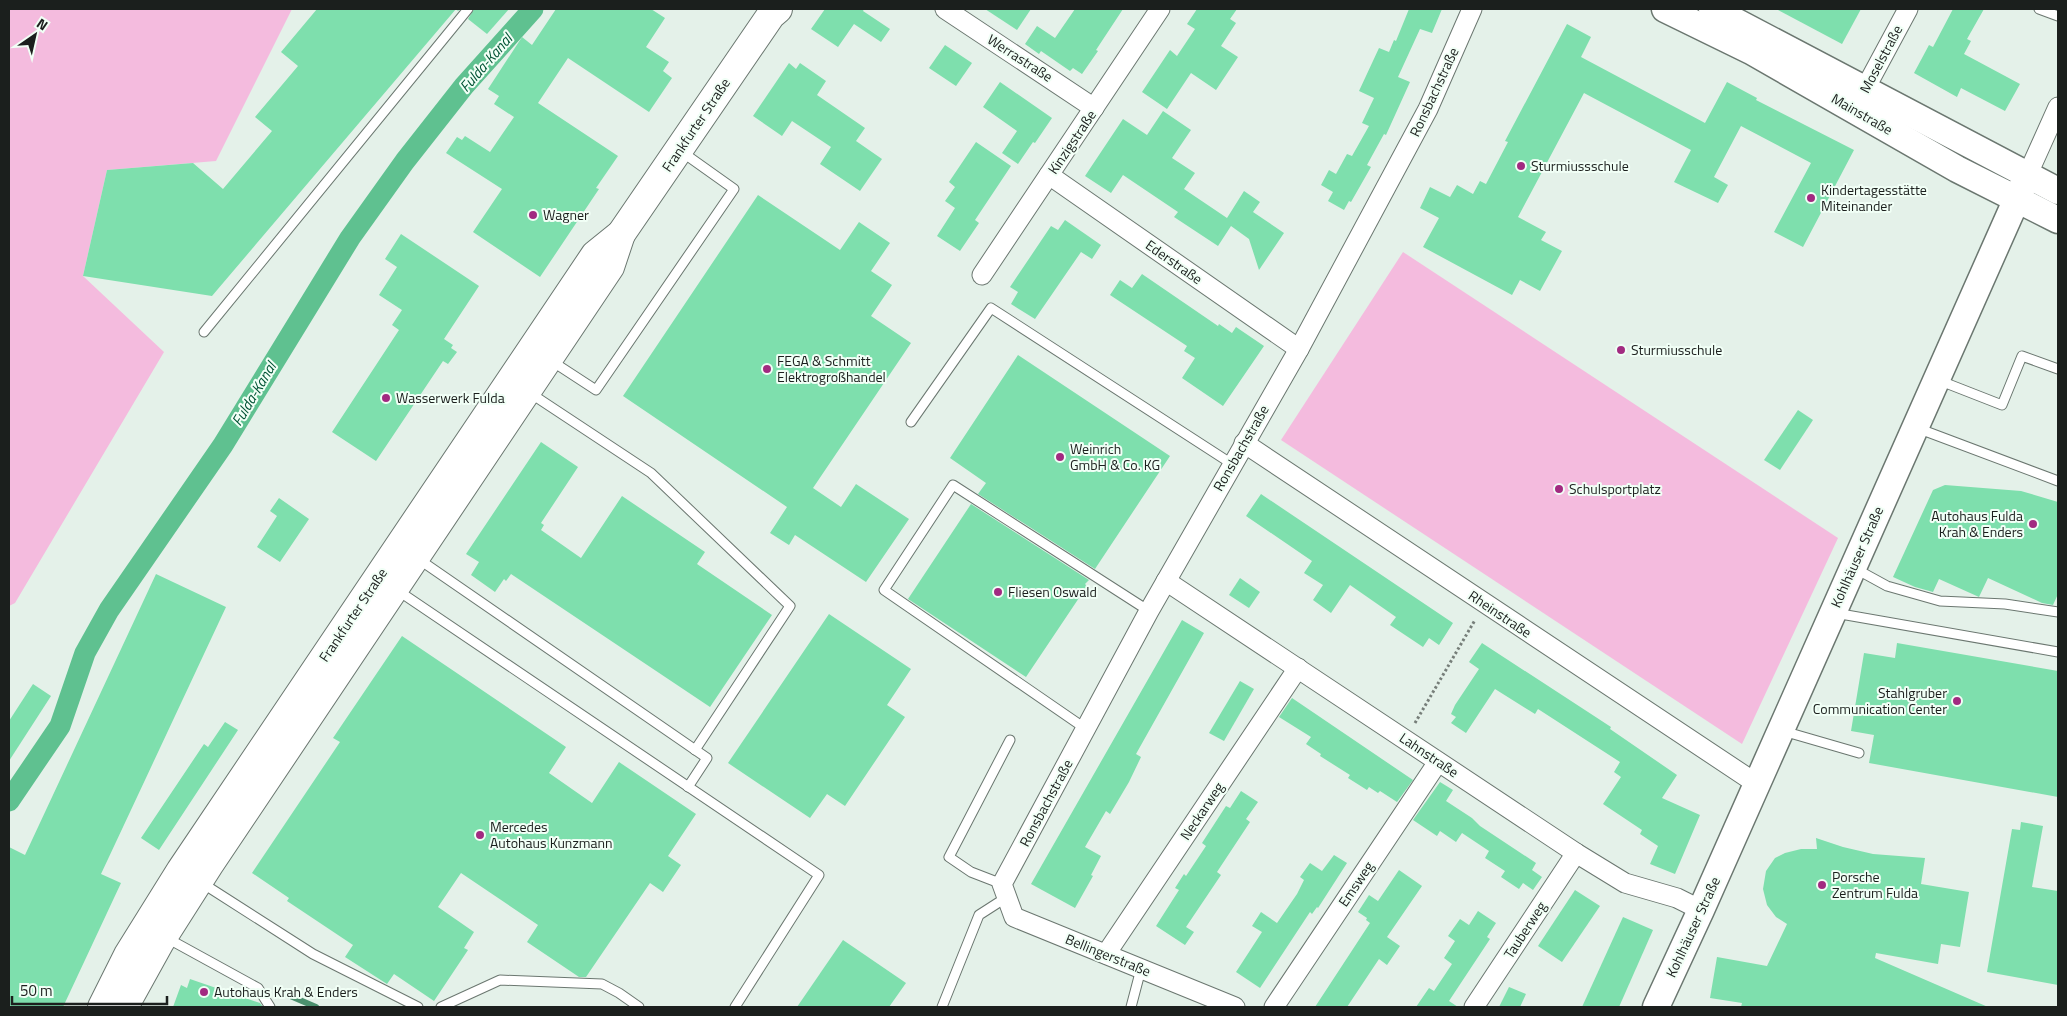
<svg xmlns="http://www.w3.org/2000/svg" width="2067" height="1016" font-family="'Titillium Web',sans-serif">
<rect width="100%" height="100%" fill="#e4f1e9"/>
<g fill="#f4bbde">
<path d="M9,9H292L216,161L107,170L83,276L164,352L15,603L9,606Z"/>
<path d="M1403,252L1838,538L1742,744L1281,440Z"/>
</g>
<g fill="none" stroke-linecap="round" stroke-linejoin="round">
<path stroke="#4b906e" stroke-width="6" d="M288,995L316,1007"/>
<path stroke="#5fc190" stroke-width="21" d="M9,801L60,726L85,653L109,610L223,445L350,238L405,161L464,86L533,9"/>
</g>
<g fill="#7edfad">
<path d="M317,9H460L458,11L456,9L212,296L83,276L107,170L193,163L223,189L272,131L255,117L298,66L281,52Z"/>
<path d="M474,9H509L487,34L468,19Z"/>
<path d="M556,9H651L665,18L646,47L669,62L663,71L672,78L649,112L568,58L538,103L618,156L596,188L599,189L540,277L473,232L502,189L446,153L457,137L462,140L465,136L490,152L514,117L494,104L499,96L488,89L522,37L532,45Z"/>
<path d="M825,9H864L863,11L890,29L881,42L854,24L838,47L811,29Z"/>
<path d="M985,9H1031L1017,30Z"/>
<path d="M1075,9H1123L1096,50L1098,51L1082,74L1073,68L1070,71L1041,51L1039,54L1025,44L1037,26L1055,38Z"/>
<path d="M1197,9H1237L1230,19L1236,23L1221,46L1238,57L1216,90L1191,73L1167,109L1142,92L1170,50L1177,56L1195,29L1187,24Z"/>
<path d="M1409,9H1442L1432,33L1420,29L1398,77L1410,82L1386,135L1384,134L1367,165L1371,167L1351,202L1349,201L1344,210L1328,201L1333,192L1321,185L1329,170L1336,174L1347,154L1352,156L1369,126L1362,123L1374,98L1359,91L1379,48L1389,52L1394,40L1396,41Z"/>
<path d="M1776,9H1861L1842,44Z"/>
<path d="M1953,9H1984L1967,39L1971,41L1964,54L2020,84L2005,111L1961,88L1957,97L1914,73L1929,45L1933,47Z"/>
<path d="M1567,24L1591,37L1581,57L1705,123L1727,82L1757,98L1756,100L1854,150L1803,247L1774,232L1811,163L1741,126L1714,177L1728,185L1718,203L1674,182L1691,150L1584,93L1518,217L1546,232L1541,240L1562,251L1540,291L1520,280L1512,295L1423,247L1439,218L1420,208L1430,187L1450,197L1457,185L1473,194L1480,181L1486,184L1508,142L1505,141Z"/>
<path d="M945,45L972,63L956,86L929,68Z"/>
<path d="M789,63L796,69L800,63L826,81L817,95L865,128L856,141L882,159L860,191L820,164L831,147L792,121L782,136L753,116Z"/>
<path d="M1000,82L1052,118L1035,143L1033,142L1018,164L1002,153L1017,131L983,107Z"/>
<path d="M1163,111L1191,130L1172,158L1195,173L1184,189L1227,218L1244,191L1260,202L1253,212L1284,233L1259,270L1249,239L1231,226L1218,246L1174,217L1178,212L1123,175L1111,193L1085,176L1123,119L1147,135Z"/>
<path d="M976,142L1011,166L975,220L979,223L960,251L937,236L955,208L945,201L955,187L949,182Z"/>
<path d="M758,195L840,250L859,222L890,243L871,271L892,285L871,316L911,343L813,488L841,507L856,484L909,519L866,582L795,535L789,545L770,533L787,507L623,396Z"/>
<path d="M1065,220L1101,245L1092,259L1081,252L1035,319L1011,304L1018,292L1010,287L1051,226L1058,230Z"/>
<path d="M401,234L479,286L444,339L453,345L451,348L457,352L448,364L443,361L376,461L332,432L399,330L392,325L402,310L379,295L397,267L385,259Z"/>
<path d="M1142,274L1218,326L1219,324L1232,333L1236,327L1264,346L1223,406L1182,378L1195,358L1184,351L1187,346L1110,295L1120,280L1132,288Z"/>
<path d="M1018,355L1170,456L1095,569L978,494L986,483L950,458Z"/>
<path d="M1798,410L1813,420L1780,470L1764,460Z"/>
<path d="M541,442L578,467L541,523L544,525L541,530L581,558L622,496L705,552L697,564L772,615L710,707L511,574L506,581L504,579L495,592L471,575L479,562L466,554Z"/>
<path d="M1945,485L2021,491L2058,502V594L2053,605L2042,603L1988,578L1979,597L1939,579L1933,592L1915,587L1893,577L1933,490Z"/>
<path d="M1261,494L1453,623L1439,645L1429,638L1423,647L1390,625L1396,617L1350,585L1331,613L1313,600L1323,585L1304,573L1312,561L1246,516Z"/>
<path d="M279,498L309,519L280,562L257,547L277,516L270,511Z"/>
<path d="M971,504L1089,580L1085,584L1087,586L1026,677L908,599Z"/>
<path d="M156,574L226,607L101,874L121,883L63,1007H9V847L25,855Z"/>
<path d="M1240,578L1260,592L1249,608L1229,595Z"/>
<path d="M829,614L911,669L887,705L905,717L845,806L827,794L810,818L728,763Z"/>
<path d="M1182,620L1204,633L1136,754L1141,757L1129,782L1110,814L1106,811L1085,847L1101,856L1091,875L1093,876L1075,908L1031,884Z"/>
<path d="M402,636L566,747L549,773L592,803L619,762L696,814L668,856L681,865L663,892L650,883L586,977H579L527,942L538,925L461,873L438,907L474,932L464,948L468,950L434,1001L394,974L387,984L345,957L353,945L287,901L289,898L252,873L340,742L333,738Z"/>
<path d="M1482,643L1611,727L1610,729L1677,775L1662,798L1700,815L1675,874L1650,864L1658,846L1640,834L1642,830L1603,804L1621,777L1614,772L1620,762L1538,709L1535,714L1495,689L1466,733L1451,723L1456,717L1451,714L1455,705L1479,669L1469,662Z"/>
<path d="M1897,643L2058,671V797L1869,763L1874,735L1851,731L1864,653L1895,658Z"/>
<path d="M1240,681L1254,689L1224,741L1209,733Z"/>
<path d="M33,684L51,696L9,761V721Z"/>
<path d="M1292,698L1413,780L1397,802L1380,791L1378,793L1369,787L1367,790L1348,778L1350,775L1320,756L1321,754L1306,744L1311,737L1279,717Z"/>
<path d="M225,722L238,730L159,850L141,838L204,744L208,747Z"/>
<path d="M1440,782L1453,790L1446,801L1472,818L1480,826L1536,863L1532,870L1542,877L1533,890L1523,883L1519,889L1501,877L1505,871L1485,858L1489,851L1462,833L1456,842L1440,831L1437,836L1413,820Z"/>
<path d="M1241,791L1258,802L1246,819L1250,822L1217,872L1221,875L1186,927L1194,932L1185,945L1156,926L1179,890L1175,888L1184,874L1186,876L1206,846L1202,843L1226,806L1230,808Z"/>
<path d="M2021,822L2043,826L2032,887L2058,891V985L1987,972L2012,829L2020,830Z"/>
<path d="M1816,838L1843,847L1873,854L1925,858L1921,884L1969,892L1960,947L1941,944L1938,964L1876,953L1875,958L1988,1007H1741L1742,1003L1710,998L1717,957L1767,966L1787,924L1776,917L1767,905L1763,889L1766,871L1775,858L1785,853L1801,849H1817Z"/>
<path d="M1334,855L1347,863L1318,908L1317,907L1312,914L1310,912L1260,988L1236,972L1262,932L1252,926L1261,912L1277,923L1297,894L1304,880L1300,877L1310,863L1322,871Z"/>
<path d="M1399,870L1422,886L1387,937L1400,946L1387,965L1379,959L1347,1007H1315L1370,923L1366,920L1367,918L1358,912L1369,895L1378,901Z"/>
<path d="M1575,890L1600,906L1562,962L1538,946Z"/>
<path d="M1478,911L1496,923L1487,937L1490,939L1449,1001L1458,1007H1416L1429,988L1434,991L1452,964L1444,958L1455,941L1448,936L1460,919L1469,925Z"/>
<path d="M1623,917L1653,930L1619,1007H1582Z"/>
<path d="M843,940L906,983L889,1007H797Z"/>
<path d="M190,979L260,1003L263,1007H173L181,985L187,988Z"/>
<path d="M1509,987L1526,994L1520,1007H1499Z"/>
</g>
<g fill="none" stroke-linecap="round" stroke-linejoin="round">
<defs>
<g id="lane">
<path d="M2039,9L2058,16"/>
<path d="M204,332L468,9"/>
<path d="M550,360L596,390L734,189L682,152"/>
<path d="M1938,380L2002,405L2022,356L2058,369"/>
<path d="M530,393L651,473L790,606L695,750"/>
<path d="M911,422L991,308L1232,464"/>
<path d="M1917,428L2058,481"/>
<path d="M417,558L707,758L688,787"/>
<path d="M1856,569L1887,586L1940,601L2005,604L2058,612"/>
<path d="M397,590L819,875L735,1007"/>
<path d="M1835,613L2058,652"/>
<path d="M1086,729L884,590L953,485L1149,611"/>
<path d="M1783,731L1859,753"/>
<path d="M202,883L313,954L418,1007"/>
<path d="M1002,884L971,872L949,857L1010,740"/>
<path d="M165,937L258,988L270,1007"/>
<path d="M441,1007L500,980L602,984L619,993L639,1007"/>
<path d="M942,1007L979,915L1007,897"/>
<path d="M1131,1007L1141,969"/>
</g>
<g id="street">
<path d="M945,9L1094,108"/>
<path d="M1859,100L1908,9"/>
<path d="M1049,175L1299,349"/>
<path d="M2027,176L2058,107"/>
<path d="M982,275L1160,9"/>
<path d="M1244,443L1757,784"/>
<path d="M1166,581L1576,853L1625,883L1677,898L1701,910"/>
<path d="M1106,954L1298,668"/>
<path d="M1235,1007L1014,917L1002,884L1149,611L1299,349L1428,109L1472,9"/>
<path d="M1274,1007L1438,762"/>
<path d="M1474,1007L1576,853"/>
</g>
<g id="secondary">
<path d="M1665,9L1751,51L1957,169L2058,220"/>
<path d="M1712,9L2058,191"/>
<path d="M1656,1007L1701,910L2027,176"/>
</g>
<g id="primary">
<path d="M102,1007L128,955L181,870L595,255L621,234L771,15L778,9"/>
<path d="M124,1007L160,942L209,865L610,267L621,234"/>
</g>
</defs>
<use href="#lane" stroke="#6b7770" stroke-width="11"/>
<use href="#street" stroke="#6b7770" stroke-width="21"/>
<use href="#secondary" stroke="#6b7770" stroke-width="29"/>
<use href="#primary" stroke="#6b7770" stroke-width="30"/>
<path stroke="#767e79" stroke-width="3" stroke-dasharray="2.5 2.5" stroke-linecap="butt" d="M1415,723L1475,620"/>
<use href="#lane" stroke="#fff" stroke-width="9"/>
<use href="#street" stroke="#fff" stroke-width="19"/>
<use href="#secondary" stroke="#fff" stroke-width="26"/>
<use href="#primary" stroke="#fff" stroke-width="28"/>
</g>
<g fill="#a22a81" stroke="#f1fff6" stroke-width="2">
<circle cx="1521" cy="166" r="5"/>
<circle cx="1811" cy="198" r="5"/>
<circle cx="533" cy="215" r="5"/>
<circle cx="1621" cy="350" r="5"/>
<circle cx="767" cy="369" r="5"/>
<circle cx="386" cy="398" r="5"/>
<circle cx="1060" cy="457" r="5"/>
<circle cx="1559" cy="489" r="5"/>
<circle cx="2033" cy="524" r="5"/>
<circle cx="998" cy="592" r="5"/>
<circle cx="1957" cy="701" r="5"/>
<circle cx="480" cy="835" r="5"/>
<circle cx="1822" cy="885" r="5"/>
<circle cx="204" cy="992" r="5"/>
</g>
<g text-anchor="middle" stroke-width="4" stroke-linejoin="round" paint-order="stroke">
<g font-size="14" fill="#1b1f1d" stroke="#f1fff6">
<text transform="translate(1020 58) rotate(33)" y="5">Werrastraße</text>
<text transform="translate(1881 59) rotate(-62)" y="5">Moselstraße</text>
<text transform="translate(1434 92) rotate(-65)" y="5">Ronsbachstraße</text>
<text transform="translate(1862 114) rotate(30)" y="5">Mainstraße</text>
<text transform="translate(696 125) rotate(-56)" y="5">Frankfurter Straße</text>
<text transform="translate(1072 142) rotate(-56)" y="5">Kinzigstraße</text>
<text transform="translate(1174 262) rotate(35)" y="5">Ederstraße</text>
<text transform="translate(1241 448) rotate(-60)" y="5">Ronsbachstraße</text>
<text transform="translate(1857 557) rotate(-66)" y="5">Kohlhäuser Straße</text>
<text transform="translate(1500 614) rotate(34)" y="5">Rheinstraße</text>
<text transform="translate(353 615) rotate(-56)" y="5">Frankfurter Straße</text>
<text transform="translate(1429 755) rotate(34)" y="5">Lahnstraße</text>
<text transform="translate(1046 803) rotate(-62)" y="5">Ronsbachstraße</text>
<text transform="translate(1202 811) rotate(-56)" y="5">Neckarweg</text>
<text transform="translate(1356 884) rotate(-56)" y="5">Emsweg</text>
<text transform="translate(1693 927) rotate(-65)" y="5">Kohlhäuser Straße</text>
<text transform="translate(1525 930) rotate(-57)" y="5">Tauberweg</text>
<text transform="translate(1108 955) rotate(22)" y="5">Bellingerstraße</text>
</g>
<g font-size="14" fill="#1b1f1d" stroke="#f1fff6" text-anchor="start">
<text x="1531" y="171">Sturmiussschule</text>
<text x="1821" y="195">Kindertagesstätte<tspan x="1821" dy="16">Miteinander</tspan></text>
<text x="543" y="220">Wagner</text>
<text x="1631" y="355">Sturmiusschule</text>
<text x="777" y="366">FEGA &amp; Schmitt<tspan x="777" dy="16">Elektrogroßhandel</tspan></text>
<text x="396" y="403">Wasserwerk Fulda</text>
<text x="1070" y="454">Weinrich<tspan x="1070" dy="16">GmbH &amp; Co. KG</tspan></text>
<text x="1569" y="494">Schulsportplatz</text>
<text x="2023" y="521" text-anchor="end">Autohaus Fulda<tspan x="2023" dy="16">Krah &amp; Enders</tspan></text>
<text x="1008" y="597">Fliesen Oswald</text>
<text x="1947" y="698" text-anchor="end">Stahlgruber<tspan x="1947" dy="16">Communication Center</tspan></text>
<text x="490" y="832">Mercedes<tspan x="490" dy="16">Autohaus Kunzmann</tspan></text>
<text x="1832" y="882">Porsche<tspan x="1832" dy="16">Zentrum Fulda</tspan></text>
<text x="214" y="997">Autohaus Krah &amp; Enders</text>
</g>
<g font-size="15" font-style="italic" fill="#015334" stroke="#f1fff6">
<text transform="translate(486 63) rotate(-49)" y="5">Fulda-Kanal</text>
<text transform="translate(254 394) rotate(-59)" y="5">Fulda-Kanal</text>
</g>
</g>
<rect width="2067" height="1016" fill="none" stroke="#1b1f1d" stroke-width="20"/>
<g transform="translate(35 35) rotate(34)" stroke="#f1fff6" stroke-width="4" paint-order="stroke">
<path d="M0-4L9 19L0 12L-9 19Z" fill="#1b1f1d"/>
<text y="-8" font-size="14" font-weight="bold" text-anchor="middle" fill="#1b1f1d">N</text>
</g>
<path d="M12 996v8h155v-8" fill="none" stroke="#1b1f1d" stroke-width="2.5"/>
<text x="20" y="996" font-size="15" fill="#1b1f1d" stroke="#f1fff6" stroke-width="4" paint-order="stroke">50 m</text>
</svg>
